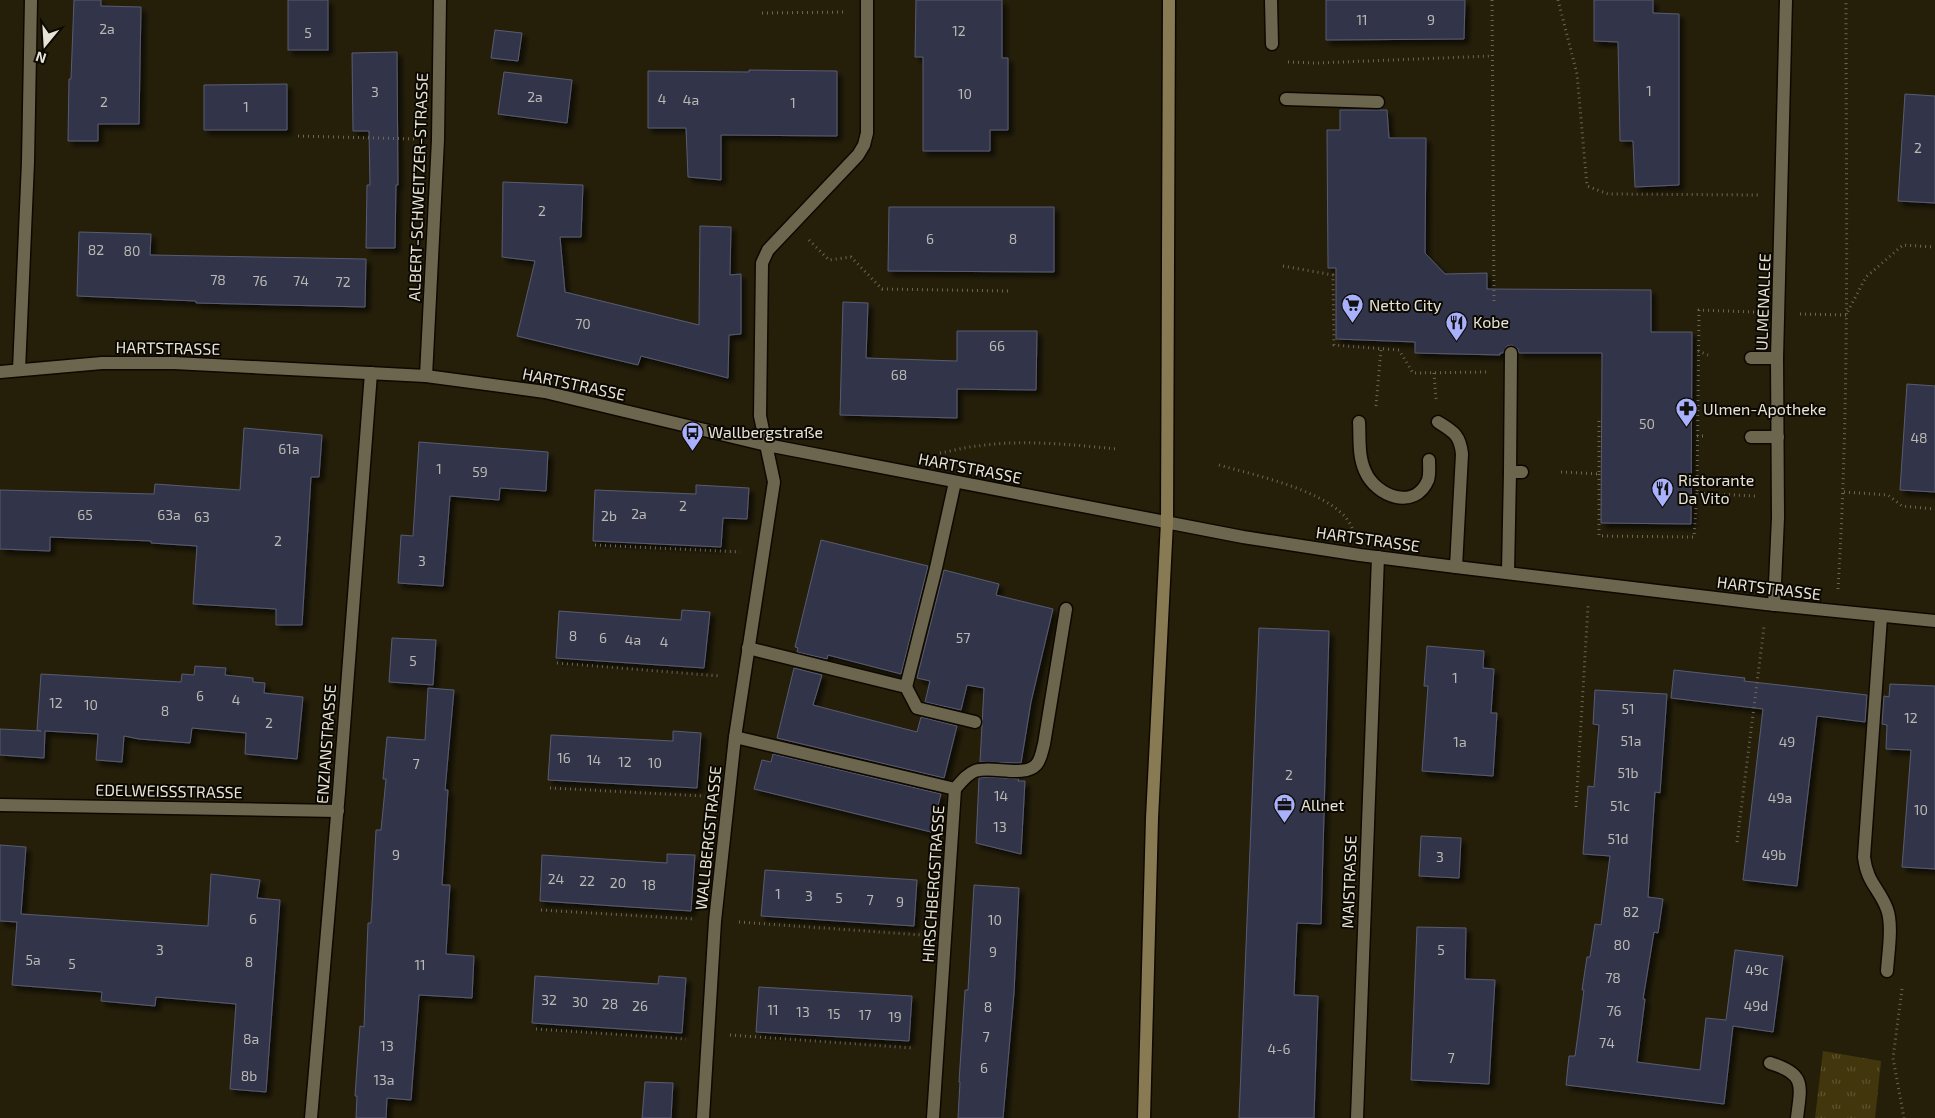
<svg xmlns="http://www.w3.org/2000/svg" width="1935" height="1118" font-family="'Exo 2',sans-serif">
<defs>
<pattern id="park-tufts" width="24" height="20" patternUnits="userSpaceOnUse" patternTransform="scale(1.25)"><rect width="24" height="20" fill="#42360d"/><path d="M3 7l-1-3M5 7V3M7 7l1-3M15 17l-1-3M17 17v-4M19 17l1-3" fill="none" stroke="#5d5330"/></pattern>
<filter id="shadow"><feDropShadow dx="4.5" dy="4.5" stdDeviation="2.5" flood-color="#0009"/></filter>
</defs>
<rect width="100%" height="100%" fill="#251f0a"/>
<path fill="url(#park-tufts)" d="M1823,1051L1881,1061L1875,1118H1815Z"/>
<g fill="#333549" stroke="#585b71" filter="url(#shadow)">
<path d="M74,0H101V6L141,7L139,124H98V141H68L69,79H71Z"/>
<rect x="288" y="0" width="40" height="50"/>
<path d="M916,0H1002V58H1008V130H990V151H923V57H915Z"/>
<path d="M1326,0H1465L1464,39L1326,40Z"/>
<path d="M1594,0H1653V13L1679,14V185L1635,187L1633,141H1620L1618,42L1594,41Z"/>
<path d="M495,30L522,33L518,61L491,58Z"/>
<path d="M397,52L398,185H396L395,248H366L367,185H370L369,131H353L352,53Z"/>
<path d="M749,70L837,71V136L721,135V180L688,177L686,128H648V71L749,72Z"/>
<path d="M504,72L572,80L567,123L498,114Z"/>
<path d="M287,84V130H204V85Z"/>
<path d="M1905,94L1935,96V203L1898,201Z"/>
<path d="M1340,110H1387L1389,138H1426L1425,253L1445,274L1487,273V289L1651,290V332H1692L1691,524L1601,523L1602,353H1519L1518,349L1512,345L1507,346L1503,353H1500V355L1415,353V342L1336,339V268H1328L1327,130H1340Z"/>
<path d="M503,182L583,185L581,237H560L565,292L699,325L700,226L731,227L730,275L741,274V334L729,335L728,378L641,356L638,365L517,336L535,261L502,257Z"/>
<path d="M889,207H1054V272L888,271Z"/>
<path d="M79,232L151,234L150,255L366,259L365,307L196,303V301L77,296Z"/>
<path d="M843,302L868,303L866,358L957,361V331H1037L1036,390L957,389V418L840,415Z"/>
<path d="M1907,384L1935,386V492L1900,490Z"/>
<path d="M244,428L322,435L319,477H311L302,625H276V609L193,604L197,546L151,543V541L50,537V551L0,549V490L154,494L155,484L240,490Z"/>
<path d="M419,442L548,452L546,491L500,488L499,500L450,496L443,586L398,583L401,535L413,536Z"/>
<path d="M696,485L749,488L747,519L723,518L721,547L593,541L595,490L696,494Z"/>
<path d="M821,540L928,566L901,674L828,655L827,659L797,652L798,648L795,647Z"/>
<path d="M944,570L999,584L996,595L1053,609L1031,702L1021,763L980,762L984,688L967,685L961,710L925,702L930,681L917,678Z"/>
<path d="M682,610L710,612L704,668L556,658L559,611L681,620Z"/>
<path d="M1259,628L1329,631L1321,924L1297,923L1294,995L1318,996L1314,1118H1239Z"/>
<path d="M392,638L436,640L433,685L389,682Z"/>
<path d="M1427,646L1484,651L1483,668L1494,669L1491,713H1497L1493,776L1422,771L1428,686H1424Z"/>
<path d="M195,666L226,668L225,675L253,678V682L265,683L264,693L303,697L297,759L245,754L246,733L192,728L190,743L139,739L124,736L122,762L96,760L98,734L45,731L44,758L0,755V729L41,731L37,730L41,674L181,682L182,674L194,675Z"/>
<path d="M794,668L822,675L813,705L917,732L921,717L957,726L944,778L777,738Z"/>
<path d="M1674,670L1745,678L1744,681L1867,695L1865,722L1817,716L1797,886L1743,880L1763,709L1671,698Z"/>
<path d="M1890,684L1935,686V869L1902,867L1911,750L1886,749L1887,725L1882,724L1884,696L1889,697Z"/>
<path d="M428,688L454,690L445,790H448L442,885H450L446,954L474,956L472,998L419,995L411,1100L387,1098L386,1118H356L357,1096H355L360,1026L364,1027L368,923H371L376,830H381L386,779H383L387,737L425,740Z"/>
<path d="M1595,690L1667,694L1660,793L1655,792L1648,897L1663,899L1658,933L1654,932L1643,999H1645L1637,1062L1700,1070L1706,1018L1726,1020L1735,950L1783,956L1773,1032L1733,1026L1724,1104L1566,1085L1569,1056H1575L1584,990H1582L1587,957H1590L1595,924L1601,925L1610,856L1583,854L1588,786L1594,787L1599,725L1593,724Z"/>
<path d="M673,731L701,733L697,788L548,780L551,735L673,741Z"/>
<path d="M773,754L941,794L931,832L754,789L762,760L771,762Z"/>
<path d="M989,777L1019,779L1018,781H1025L1021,854L976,843L979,778Z"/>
<path d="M1421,836L1461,838L1459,878L1419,876Z"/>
<path d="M0,845L26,847L21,914L208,926L211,874L260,880L257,898L280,900L266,1092L230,1089L236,1004L156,997L155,1006L101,1001L102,992L12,985L17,922L0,921Z"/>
<path d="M667,854L695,855L691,911L540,901L542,855L667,863Z"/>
<path d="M765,870L917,880L914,926L761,916Z"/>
<path d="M974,885L1019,888L1014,993L1003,1118H958L960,1082H959L965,990H968Z"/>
<path d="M1417,927L1466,928L1465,979L1495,980L1489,1084L1411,1080Z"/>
<path d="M535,976L658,984L659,976L686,978L682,1033L532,1023Z"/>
<path d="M759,987L912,996L909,1041L756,1032Z"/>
<path d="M645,1082L673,1083L671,1118H642Z"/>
</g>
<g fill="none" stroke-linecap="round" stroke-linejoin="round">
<defs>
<g id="service">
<path d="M1271,0L1272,44"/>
<path d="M1286,99L1378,102"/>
<path d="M1751,358H1777"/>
<path d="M1359,422C1360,438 1358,456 1365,471C1376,497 1415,511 1428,480C1430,474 1429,467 1429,460"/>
<path d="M1438,422C1454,432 1460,435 1462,454L1456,567"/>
<path d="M1751,437H1778"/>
<path d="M1510,472L1511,353"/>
<path d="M1508,572L1510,472H1522"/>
<path d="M1881,617L1864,857C1867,883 1879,888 1887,909C1893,925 1888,954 1887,971"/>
<path d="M748,648L906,687L936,568L955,482"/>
<path d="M906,687L917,708L975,722"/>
<path d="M955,789C961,782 967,774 975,771C991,765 1024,778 1036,765C1041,760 1042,751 1044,744L1066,609"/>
<path d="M1770,1063C1806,1074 1801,1085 1797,1118"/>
</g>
<g id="minor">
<path d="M19,370L28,162L31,0"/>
<path d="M0,372L102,363H174L426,376L545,392L767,445L1243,537L1360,555L1456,567L1766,604L1935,621"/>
<path d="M426,376L438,140L440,0"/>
<path d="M1774,605L1778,518L1777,358L1786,0"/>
<path d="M735,737L955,789L933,1118"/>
<path d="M0,805L338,811"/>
<path d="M311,1118L339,792L371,373"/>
<path d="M703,1118L715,921L735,737L774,482L760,416L762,263L768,250L858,155L864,145L867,133V0"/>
<path d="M1357,1118L1378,557"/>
</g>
<path id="secondary" d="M1144,1118L1152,818L1167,522L1169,0"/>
</defs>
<use href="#service" stroke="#0e0800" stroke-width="15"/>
<use href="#minor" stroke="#0e0800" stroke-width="15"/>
<use href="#secondary" stroke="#0e0800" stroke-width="15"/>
<g stroke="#6c6755" stroke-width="3" stroke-dasharray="1 4" stroke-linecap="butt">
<path d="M1492,0L1494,301"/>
<path d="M1558,0L1577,74L1587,186L1608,194L1759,195"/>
<path d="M762,13L844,12"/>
<path d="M1288,62L1316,63L1492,56"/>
<path d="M298,136L415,139"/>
<path d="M809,240L829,260L851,257L882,289L1008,291"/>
<path d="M1283,266L1333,275L1334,345L1399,350L1413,373L1488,372"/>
<path d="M1754,312L1699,310L1697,493L1755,496"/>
<path d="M1800,314L1846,315L1866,277L1903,245L1935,247"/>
<path d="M1698,351L1708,355"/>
<path d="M1434,373L1436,399"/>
<path d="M1376,406L1381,349"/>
<path d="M1697,436H1705"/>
<path d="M940,453C952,451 965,447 978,446C1024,439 1072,445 1118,449"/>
<path d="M1219,465C1253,475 1343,493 1353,531"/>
<path d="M1561,472L1599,474V418"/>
<path d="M1599,474V536L1694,537L1697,493"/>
<path d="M1844,492L1888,495L1902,506L1935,509"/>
<path d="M595,545L740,552"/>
<path d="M1838,589C1850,393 1846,196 1846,0"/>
<path d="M557,663L720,676"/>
<path d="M550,788L705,796"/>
<path d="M1576,807L1588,606"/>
<path d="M1737,842L1764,627"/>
<path d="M541,910L693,919"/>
<path d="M739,922L922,935"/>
<path d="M1902,989L1893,1058L1904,1118"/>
<path d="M536,1029L686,1039"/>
<path d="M730,1035L913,1048"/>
</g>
<use href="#service" stroke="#6d664f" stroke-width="12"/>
<use href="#minor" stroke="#6d664f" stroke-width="12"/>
<use href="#secondary" stroke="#887b53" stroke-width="12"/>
</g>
<defs>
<symbol id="supermarket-pin" viewBox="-11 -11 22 30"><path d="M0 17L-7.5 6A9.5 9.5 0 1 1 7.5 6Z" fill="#a9b0fc" stroke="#0c0903"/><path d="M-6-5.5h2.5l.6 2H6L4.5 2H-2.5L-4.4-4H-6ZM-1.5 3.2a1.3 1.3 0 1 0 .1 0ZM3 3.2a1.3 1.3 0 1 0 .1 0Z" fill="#111"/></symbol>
<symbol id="restaurant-pin" viewBox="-11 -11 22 30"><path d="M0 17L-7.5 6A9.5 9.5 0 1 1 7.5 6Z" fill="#a9b0fc" stroke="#0c0903"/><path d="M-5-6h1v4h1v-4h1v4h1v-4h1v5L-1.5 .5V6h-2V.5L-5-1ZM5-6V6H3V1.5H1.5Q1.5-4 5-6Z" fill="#111"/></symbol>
<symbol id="pharmacy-pin" viewBox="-11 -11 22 30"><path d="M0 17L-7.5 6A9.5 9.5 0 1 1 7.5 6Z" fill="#a9b0fc" stroke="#0c0903"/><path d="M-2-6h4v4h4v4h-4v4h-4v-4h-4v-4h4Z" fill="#111"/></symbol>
<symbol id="bus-pin" viewBox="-11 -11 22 30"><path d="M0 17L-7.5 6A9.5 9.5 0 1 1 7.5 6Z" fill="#a9b0fc" stroke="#0c0903"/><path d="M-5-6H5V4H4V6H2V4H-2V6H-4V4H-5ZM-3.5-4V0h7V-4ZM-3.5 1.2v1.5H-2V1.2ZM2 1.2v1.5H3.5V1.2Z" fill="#111"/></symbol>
<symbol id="office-pin" viewBox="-11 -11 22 30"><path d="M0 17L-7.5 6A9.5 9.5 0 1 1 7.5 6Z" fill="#a9b0fc" stroke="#0c0903"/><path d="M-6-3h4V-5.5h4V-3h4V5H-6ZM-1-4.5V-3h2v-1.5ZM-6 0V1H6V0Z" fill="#111"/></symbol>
</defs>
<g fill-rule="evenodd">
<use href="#supermarket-pin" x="1340" y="292" width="25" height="34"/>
<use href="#restaurant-pin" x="1444" y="310" width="25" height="34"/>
<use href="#pharmacy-pin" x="1674" y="396" width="25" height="34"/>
<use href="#bus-pin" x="680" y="420" width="25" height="34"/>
<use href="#restaurant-pin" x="1650" y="476" width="25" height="34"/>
<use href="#office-pin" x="1272" y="792" width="25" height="34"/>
</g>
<g text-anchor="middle" stroke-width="4" stroke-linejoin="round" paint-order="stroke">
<g font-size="14" fill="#bab8b3">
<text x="1362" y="25">11</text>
<text x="1431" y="25">9</text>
<text x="107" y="34">2a</text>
<text x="959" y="36">12</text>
<text x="308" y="38">5</text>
<text x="1649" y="96">1</text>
<text x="375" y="97">3</text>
<text x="965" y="99">10</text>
<text x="535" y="102">2a</text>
<text x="662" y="104">4</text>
<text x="691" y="105">4a</text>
<text x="104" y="107">2</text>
<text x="793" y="108">1</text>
<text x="246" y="112">1</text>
<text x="1918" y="153">2</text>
<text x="542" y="216">2</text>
<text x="930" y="244">6</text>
<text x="1013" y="244">8</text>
<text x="96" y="255">82</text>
<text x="132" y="256">80</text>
<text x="218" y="285">78</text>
<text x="260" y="286">76</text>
<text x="301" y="286">74</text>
<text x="343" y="287">72</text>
<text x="583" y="329">70</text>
<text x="997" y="351">66</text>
<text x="899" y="380">68</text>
<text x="1647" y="429">50</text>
<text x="1919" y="443">48</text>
<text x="289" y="454">61a</text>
<text x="439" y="474">1</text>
<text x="480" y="477">59</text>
<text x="683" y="511">2</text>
<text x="639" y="519">2a</text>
<text x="85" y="520">65</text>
<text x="169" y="520">63a</text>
<text x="609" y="521">2b</text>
<text x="202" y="522">63</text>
<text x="278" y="546">2</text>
<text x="422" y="566">3</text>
<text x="573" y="641">8</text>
<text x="603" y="643">6</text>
<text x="963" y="643">57</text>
<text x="633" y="645">4a</text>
<text x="664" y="647">4</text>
<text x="413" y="666">5</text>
<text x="1455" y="683">1</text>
<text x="200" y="701">6</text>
<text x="236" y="705">4</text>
<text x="56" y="708">12</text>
<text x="91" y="710">10</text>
<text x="1628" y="714">51</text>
<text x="165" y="716">8</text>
<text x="1911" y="723">12</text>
<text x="269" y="728">2</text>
<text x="1631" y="746">51a</text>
<text x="1460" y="747">1a</text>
<text x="1787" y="747">49</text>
<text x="564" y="763">16</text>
<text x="594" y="765">14</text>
<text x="625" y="767">12</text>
<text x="655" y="768">10</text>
<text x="416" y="769">7</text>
<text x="1628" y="778">51b</text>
<text x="1289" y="780">2</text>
<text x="1001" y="801">14</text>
<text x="1780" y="803">49a</text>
<text x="1620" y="811">51c</text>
<text x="1921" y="815">10</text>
<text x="1000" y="832">13</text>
<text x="1618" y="844">51d</text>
<text x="396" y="860">9</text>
<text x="1774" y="860">49b</text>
<text x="1440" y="862">3</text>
<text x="556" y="884">24</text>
<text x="587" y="886">22</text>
<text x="618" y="888">20</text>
<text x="649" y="890">18</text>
<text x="778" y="899">1</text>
<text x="809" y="901">3</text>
<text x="839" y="903">5</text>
<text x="870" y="905">7</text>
<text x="900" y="907">9</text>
<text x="1631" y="917">82</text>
<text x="253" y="924">6</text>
<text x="995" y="925">10</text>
<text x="1622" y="950">80</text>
<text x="160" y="955">3</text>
<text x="1441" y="955">5</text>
<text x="993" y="957">9</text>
<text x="33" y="965">5a</text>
<text x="249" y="967">8</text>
<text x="72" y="969">5</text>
<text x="420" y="970">11</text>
<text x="1757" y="975">49c</text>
<text x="1613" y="983">78</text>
<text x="549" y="1005">32</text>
<text x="580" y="1007">30</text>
<text x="610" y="1009">28</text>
<text x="640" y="1011">26</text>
<text x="1756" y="1011">49d</text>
<text x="988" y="1012">8</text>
<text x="773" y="1015">11</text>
<text x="1614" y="1016">76</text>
<text x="803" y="1017">13</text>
<text x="834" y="1019">15</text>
<text x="865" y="1020">17</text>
<text x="895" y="1022">19</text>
<text x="986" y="1042">7</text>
<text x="251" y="1044">8a</text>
<text x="1607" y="1048">74</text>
<text x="387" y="1051">13</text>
<text x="1279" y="1054">4-6</text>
<text x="1451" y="1063">7</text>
<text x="984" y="1073">6</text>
<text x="249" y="1081">8b</text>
<text x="384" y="1085">13a</text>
</g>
<g font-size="16" fill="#e7e3d6" stroke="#0c0903">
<text transform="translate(418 187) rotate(-88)" y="6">ALBERT-SCHWEITZER-STRASSE</text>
<text transform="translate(1763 302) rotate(-88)" y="6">ULMENALLEE</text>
<text transform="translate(168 348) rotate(1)" y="6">HARTSTRASSE</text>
<text transform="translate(574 384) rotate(12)" y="6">HARTSTRASSE</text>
<text transform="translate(970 468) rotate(11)" y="6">HARTSTRASSE</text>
<text transform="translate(1368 539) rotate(8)" y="6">HARTSTRASSE</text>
<text transform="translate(1769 588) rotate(7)" y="6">HARTSTRASSE</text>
<text transform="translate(326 744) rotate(-86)" y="6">ENZIANSTRASSE</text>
<text transform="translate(169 791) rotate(1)" y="6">EDELWEISSSTRASSE</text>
<text transform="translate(708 838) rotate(-84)" y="6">WALLBERGSTRASSE</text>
<text transform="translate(1349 882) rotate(-88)" y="6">MAISTRASSE</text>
<text transform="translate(933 884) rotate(-86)" y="6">HIRSCHBERGSTRASSE</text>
</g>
<g font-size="16" fill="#e7e3d6" stroke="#0c0903" text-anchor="start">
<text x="1369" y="311">Netto City</text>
<text x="1473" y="328">Kobe</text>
<text x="1703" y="415">Ulmen-Apotheke</text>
<text x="708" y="438">Wallbergstraße</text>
<text x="1678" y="486">Ristorante<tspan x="1678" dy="18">Da Vito</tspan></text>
<text x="1301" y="811">Allnet</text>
</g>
</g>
<g transform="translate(45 45) rotate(198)" stroke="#0c0903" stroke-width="4" paint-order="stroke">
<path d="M0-4L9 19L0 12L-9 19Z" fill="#e7e3d6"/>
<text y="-8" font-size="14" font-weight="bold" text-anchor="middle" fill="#e7e3d6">N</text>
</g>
</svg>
